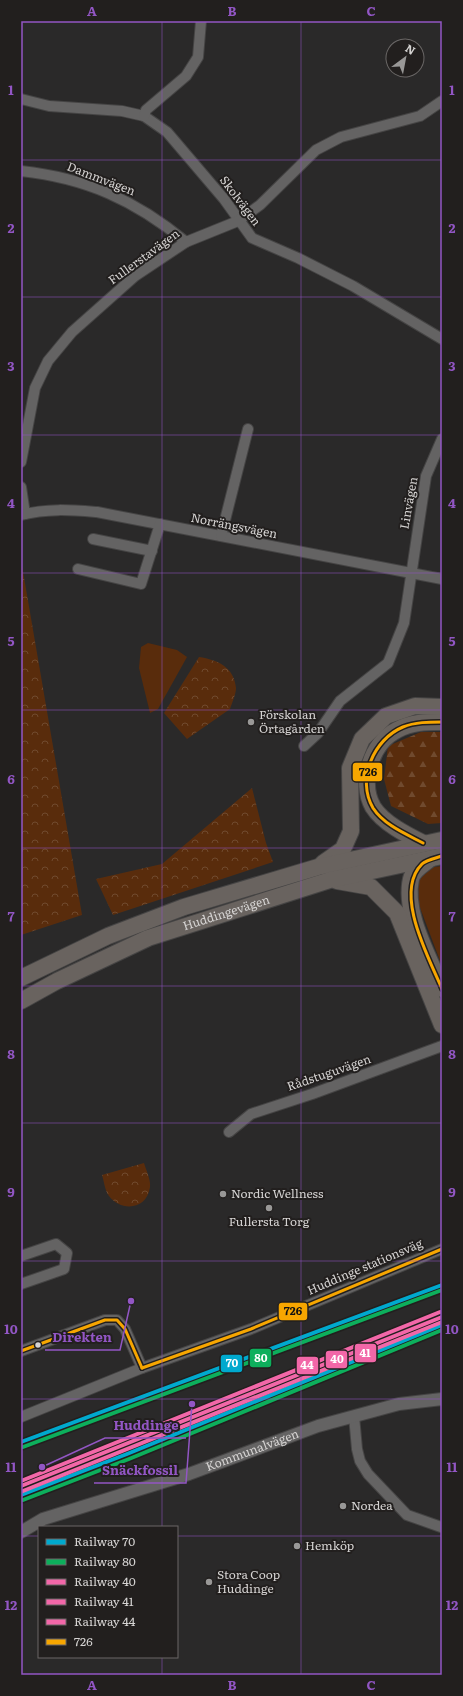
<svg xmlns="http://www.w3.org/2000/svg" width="463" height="1696" font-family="Literata,serif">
<defs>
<pattern id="forest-firs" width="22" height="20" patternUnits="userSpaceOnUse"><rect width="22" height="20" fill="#592c0c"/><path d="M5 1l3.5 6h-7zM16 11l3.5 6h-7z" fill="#704a2e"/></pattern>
<pattern id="park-crowns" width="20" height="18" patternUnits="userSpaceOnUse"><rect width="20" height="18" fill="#592c0c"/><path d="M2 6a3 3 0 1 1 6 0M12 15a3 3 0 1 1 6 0" fill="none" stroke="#704a2e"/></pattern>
</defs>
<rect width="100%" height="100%" fill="#2a2929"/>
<g fill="#592c0c">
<path d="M148,643L177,650L187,657L158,709L150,713L139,668L141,647Z"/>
<path d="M442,866V966L416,897L419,878L434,867Z"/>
</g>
<path fill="url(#forest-firs)" d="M421,732H442V823L428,824L391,806L384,779L388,746Z"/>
<g fill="url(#park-crowns)">
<path d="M21,560L82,915L21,935Z"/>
<path d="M199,657C218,660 234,667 236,688C236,694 232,703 230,709L187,739L164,713Z"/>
<path d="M252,788L266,843L273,862L113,915L96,879L162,864Z"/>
<path d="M144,1163C146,1170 151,1180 150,1187C147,1210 121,1212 109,1196C105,1191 104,1181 102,1175Z"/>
</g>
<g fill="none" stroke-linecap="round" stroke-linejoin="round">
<defs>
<g id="minor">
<path d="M21,99L49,106L122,111L144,116L167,132L224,199L252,238L298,258L353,286L442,339"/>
<path d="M144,116L146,110L186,76L198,57L201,21"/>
<path d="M21,171C86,178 135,200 186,242"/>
<path d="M21,462L35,388L48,361L72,332L135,276L186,242L238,221L260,205L316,150L341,137L420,116L442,101"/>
<path d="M21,487L25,514"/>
<path d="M21,515C47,508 71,510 97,512L442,579"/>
<path d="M221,536L248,429"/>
<path d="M93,539L152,551"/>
<path d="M78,569L141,584L160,524"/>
<path d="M304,746L318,733L340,701L388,663L404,623L426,476L442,439"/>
<path d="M229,1132L251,1114L312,1094L442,1046"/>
<path d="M21,1256L56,1244L67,1253L64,1269L21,1284"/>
<path d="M21,1351L105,1320H117L125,1329L142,1368"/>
<path d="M354,1416L357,1449L360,1461L368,1474L407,1515L441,1527"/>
<path d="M21,1417L142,1368L251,1329L442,1249"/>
</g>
<g id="tertiary">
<path id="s1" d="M21,1532L43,1519L189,1474L318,1426L399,1404L442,1399"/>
</g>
<g id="primary">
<path d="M423,843C407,835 383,823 373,807C359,782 371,743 397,730C411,722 426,722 442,722"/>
<path d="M430,859C423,865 413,870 411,879C403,913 430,958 442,989"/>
<path d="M323,863L343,849L351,831L350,768L362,739L386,716L415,706L442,707"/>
<path d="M337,881L371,887L397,913L442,1025"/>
<path d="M21,978L108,936L184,907L318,867L442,840"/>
<path id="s2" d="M21,1001L57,981L148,938L330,880L442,856"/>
</g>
</defs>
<use href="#minor" stroke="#454444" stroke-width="12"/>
<use href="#tertiary" stroke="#454444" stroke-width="14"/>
<use href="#primary" stroke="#454444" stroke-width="18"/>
<use href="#minor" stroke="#646363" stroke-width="10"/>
<use href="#tertiary" stroke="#646363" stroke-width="12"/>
<use href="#primary" stroke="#69635f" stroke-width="16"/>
<defs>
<g id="bus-1">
<path d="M423,843C406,834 384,825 373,808C356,779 374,739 403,727C415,722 429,722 442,722"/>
<path d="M442,856C436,858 426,860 422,864C393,893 429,958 442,989"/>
<path d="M21,1351L105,1320H117L125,1329L142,1368"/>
<path d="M142,1368L251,1329L442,1249"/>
</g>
</defs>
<use href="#bus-1" stroke="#221f1e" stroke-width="6"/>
<use href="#bus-1" stroke="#f7a600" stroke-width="3"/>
<defs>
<g id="rail-1">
<path d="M21,1442L442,1285"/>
<path d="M21,1495L127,1454L442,1325"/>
</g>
<g id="rail-2">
<path d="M23,1447L442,1290"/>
<path d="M23,1500L129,1459L442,1330"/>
</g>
<path id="rail-3" d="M21,1486L442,1317"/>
<path id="rail-4" d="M23,1491L442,1322"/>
<path id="rail-5" d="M21,1481L440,1312"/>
</defs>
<use href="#rail-1" stroke="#221f1e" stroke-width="7"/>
<use href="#rail-2" stroke="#221f1e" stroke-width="7"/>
<use href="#rail-3" stroke="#221f1e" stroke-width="7"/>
<use href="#rail-4" stroke="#221f1e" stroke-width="7"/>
<use href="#rail-5" stroke="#221f1e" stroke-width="7"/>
<use href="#rail-1" stroke="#00a9ce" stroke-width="4"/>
<use href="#rail-2" stroke="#0daf5c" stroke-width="4"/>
<use href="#rail-3" stroke="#f267a8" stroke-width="4"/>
<use href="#rail-4" stroke="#f267a8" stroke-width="4"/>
<use href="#rail-5" stroke="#f267a8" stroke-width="4"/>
</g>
<path fill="none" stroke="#9256c4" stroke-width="1" stroke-opacity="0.55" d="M162,21V1527M301,21V1675M21,160H442M21,297H442M21,435H442M21,573H442M21,710H442M21,848H442M21,986H442M21,1123H442M21,1261H442M21,1399H442M21,1536H39M177,1536H442M162,1657V1675"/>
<g fill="#999897" stroke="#221f1e" stroke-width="1.5">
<circle cx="251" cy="722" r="4"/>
<circle cx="223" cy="1194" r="4"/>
<circle cx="269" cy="1208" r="4"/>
<circle cx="343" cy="1506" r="4"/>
<circle cx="297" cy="1546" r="4"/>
<circle cx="209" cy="1582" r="4"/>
</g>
<circle fill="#d5d3d2" stroke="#221f1e" stroke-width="1.5" cx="38" cy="1345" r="3.5"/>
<g text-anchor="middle" stroke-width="4" stroke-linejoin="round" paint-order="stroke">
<g font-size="12" fill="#d5d3d2" stroke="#221f1e">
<text transform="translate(101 179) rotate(21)" y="4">Dammvägen</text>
<text transform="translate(240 201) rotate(53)" y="4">Skolvägen</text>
<text transform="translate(144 257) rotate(-36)" y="4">Fullerstavägen</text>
<text transform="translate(409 503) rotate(-80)" y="4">Linvägen</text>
<text transform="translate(234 526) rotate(11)" y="4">Norrängsvägen</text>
<text dy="4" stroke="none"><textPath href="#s2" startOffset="224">Huddingevägen</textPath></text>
<text transform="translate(329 1073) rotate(-19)" y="4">Rådstuguvägen</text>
<text transform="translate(365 1267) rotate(-23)" y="4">Huddinge stationsväg</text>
<text dy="4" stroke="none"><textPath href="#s1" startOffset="246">Kommunalvägen</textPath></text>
</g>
<g font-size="12" fill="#d5d3d2" stroke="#221f1e" text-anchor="start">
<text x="259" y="719">Förskolan<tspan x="259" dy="14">Örtagården</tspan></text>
<text x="231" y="1198">Nordic Wellness</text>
<text x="269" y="1226" text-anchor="middle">Fullersta Torg</text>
<text x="351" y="1510">Nordea</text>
<text x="305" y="1550">Hemköp</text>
<text x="217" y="1579">Stora Coop<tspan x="217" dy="14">Huddinge</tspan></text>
</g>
</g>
<path fill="none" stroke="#9256c4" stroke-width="1.5" d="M131 1301L120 1350H45M42 1467L105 1438H186M192 1404L186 1483H94"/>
<g fill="#9256c4" stroke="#221f1e" stroke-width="1.5">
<circle cx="131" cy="1301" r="4"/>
<circle cx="42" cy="1467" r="4"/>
<circle cx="192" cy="1404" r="4"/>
</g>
<g font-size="13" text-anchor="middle" font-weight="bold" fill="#9256c4" stroke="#221f1e" stroke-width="4" stroke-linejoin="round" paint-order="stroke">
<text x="82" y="1342">Direkten</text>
<text x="146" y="1430">Huddinge</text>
<text x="140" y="1475">Snäckfossil</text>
</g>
<g stroke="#221f1e" stroke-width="1.5">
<rect x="352" y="762" width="31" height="20" rx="4" fill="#f7a600"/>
<rect x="278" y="1302" width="30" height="19" rx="4" fill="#f7a600"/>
<rect x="354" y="1343" width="23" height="20" rx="4" fill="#f267a8"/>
<rect x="249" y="1348" width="23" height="20" rx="4" fill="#0daf5c"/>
<rect x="325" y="1350" width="23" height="19" rx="4" fill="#f267a8"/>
<rect x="220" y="1354" width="23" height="19" rx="4" fill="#00a9ce"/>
<rect x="296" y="1356" width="23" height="19" rx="4" fill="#f267a8"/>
</g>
<g font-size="11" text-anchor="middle" font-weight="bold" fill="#fff">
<text x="365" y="1357">41</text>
<text x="261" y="1362">80</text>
<text x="337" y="1363">40</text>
<text x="232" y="1367">70</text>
<text x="307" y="1369">44</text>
</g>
<g font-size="11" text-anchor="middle" font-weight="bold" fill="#111">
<text x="368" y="776">726</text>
<text x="293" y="1315">726</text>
</g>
<rect width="463" height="1696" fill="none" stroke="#221f1e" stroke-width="44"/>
<rect x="38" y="1526" width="140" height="132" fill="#221f1e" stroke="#6a6766"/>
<rect x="46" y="1539" width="20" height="6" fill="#00a9ce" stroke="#6a6766"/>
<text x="74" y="1546" font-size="12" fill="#d5d3d2">Railway 70</text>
<rect x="46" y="1559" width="20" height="6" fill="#0daf5c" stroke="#6a6766"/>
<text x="74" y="1566" font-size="12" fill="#d5d3d2">Railway 80</text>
<rect x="46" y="1579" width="20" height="6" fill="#f267a8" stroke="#6a6766"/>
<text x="74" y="1586" font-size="12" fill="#d5d3d2">Railway 40</text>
<rect x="46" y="1599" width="20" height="6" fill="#f267a8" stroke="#6a6766"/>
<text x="74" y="1606" font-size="12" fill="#d5d3d2">Railway 41</text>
<rect x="46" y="1619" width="20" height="6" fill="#f267a8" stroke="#6a6766"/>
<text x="74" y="1626" font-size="12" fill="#d5d3d2">Railway 44</text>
<rect x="46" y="1639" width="20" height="6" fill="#f7a600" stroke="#6a6766"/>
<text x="74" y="1646" font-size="12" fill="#d5d3d2">726</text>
<g transform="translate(405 58) rotate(32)"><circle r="19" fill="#221f1e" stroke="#6a6766"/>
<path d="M0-3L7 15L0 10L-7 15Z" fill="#999897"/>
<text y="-6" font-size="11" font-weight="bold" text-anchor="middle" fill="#d5d3d2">N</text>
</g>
<rect x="22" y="22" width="419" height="1652" fill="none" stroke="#9256c4" stroke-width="1.5"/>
<g font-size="13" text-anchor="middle" font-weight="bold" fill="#9256c4">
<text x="92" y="16">A</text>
<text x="232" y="16">B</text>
<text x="371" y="16">C</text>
<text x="11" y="95">1</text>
<text x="452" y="95">1</text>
<text x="11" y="233">2</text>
<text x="452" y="233">2</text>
<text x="11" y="371">3</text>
<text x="452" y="371">3</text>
<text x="11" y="508">4</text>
<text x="452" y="508">4</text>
<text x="11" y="646">5</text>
<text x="452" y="646">5</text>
<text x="11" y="784">6</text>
<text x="452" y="784">6</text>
<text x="11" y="921">7</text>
<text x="452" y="921">7</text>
<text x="11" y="1059">8</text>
<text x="452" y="1059">8</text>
<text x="11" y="1197">9</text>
<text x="452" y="1197">9</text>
<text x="11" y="1334">10</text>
<text x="452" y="1334">10</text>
<text x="11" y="1472">11</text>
<text x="452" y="1472">11</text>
<text x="11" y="1610">12</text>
<text x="452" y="1610">12</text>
<text x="92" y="1690">A</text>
<text x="232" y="1690">B</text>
<text x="371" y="1690">C</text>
</g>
</svg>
